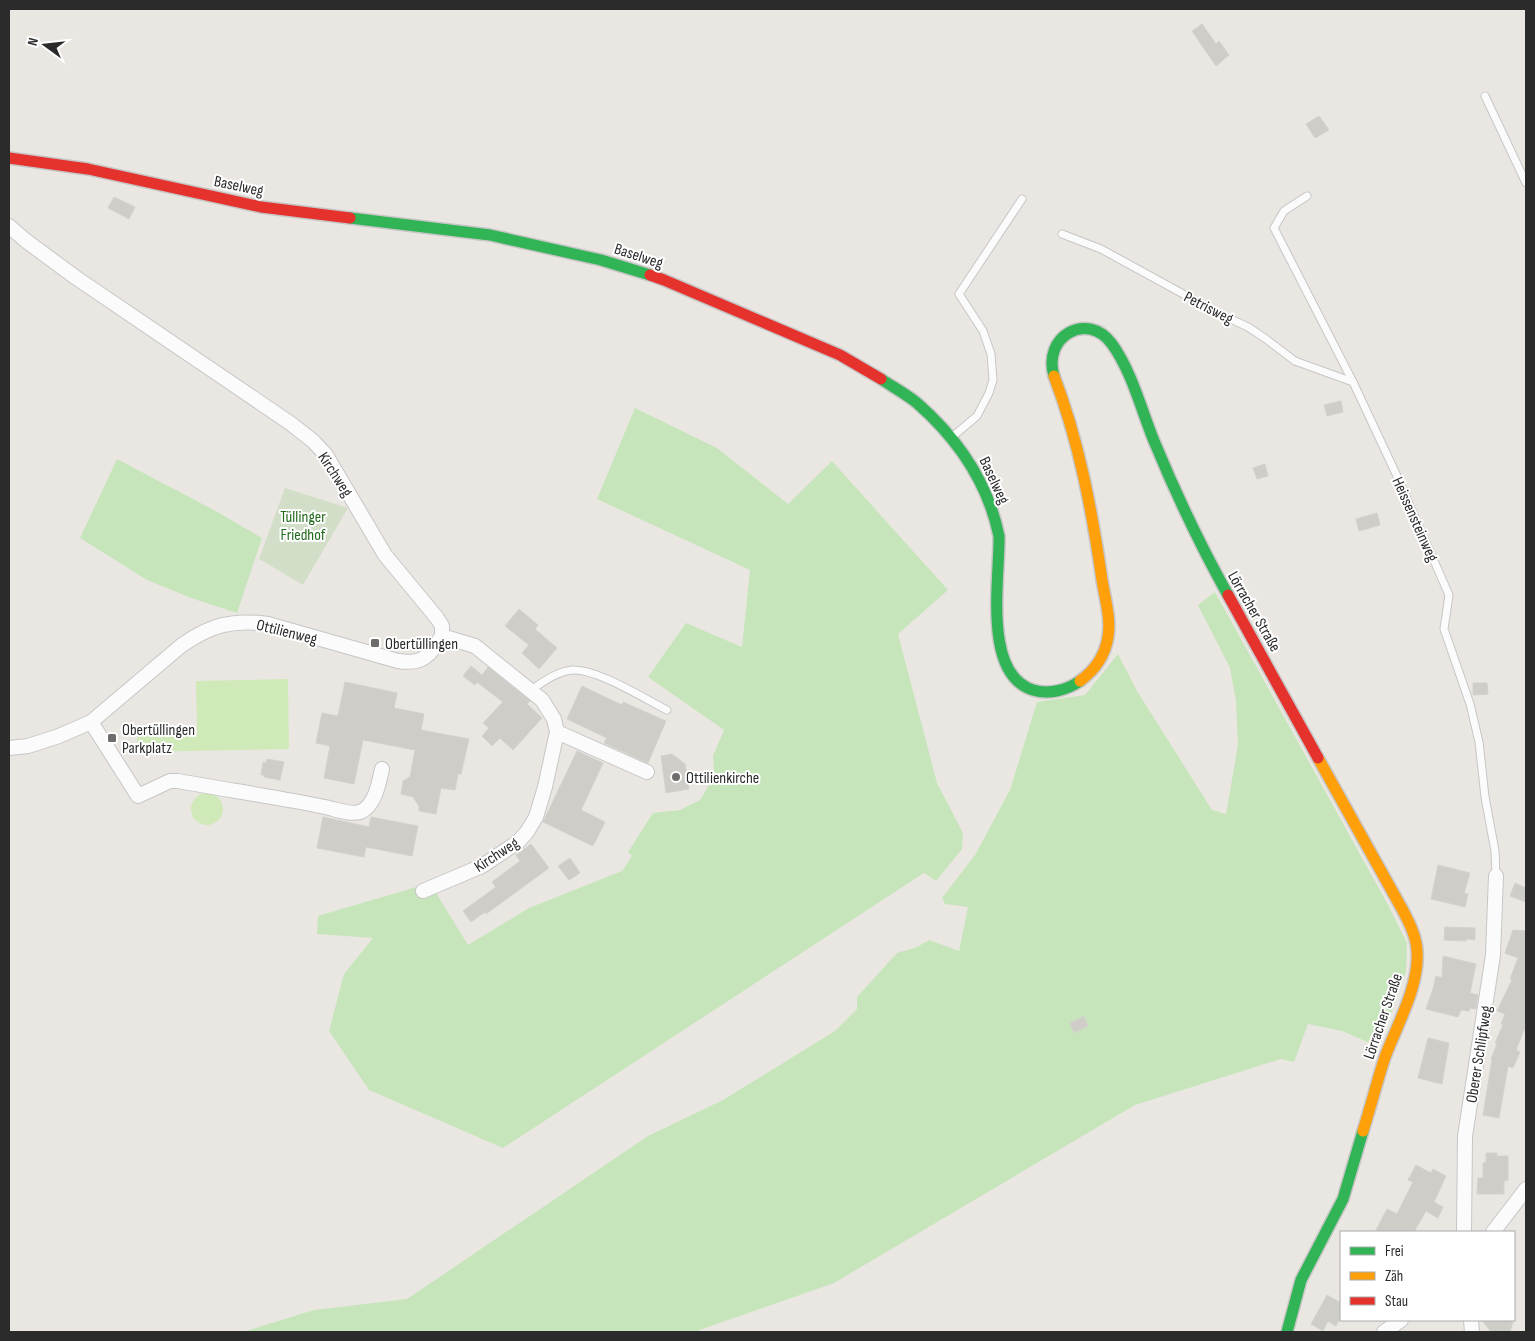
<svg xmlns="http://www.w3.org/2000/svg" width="1535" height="1341" font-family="'Sofia Sans Condensed',sans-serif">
<rect width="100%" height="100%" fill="#eae7e2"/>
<g fill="#c7e5bb">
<path d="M635,408L717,448L788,504L832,461L948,590L898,634L937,783L963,833L962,849L936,881L924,873L503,1148L369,1090L329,1031L344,974L373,938L317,934L318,916L430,883L468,945L529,908L622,871L632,856L628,852L653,813L680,810L700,800L712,780L714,770L713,756L724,730L648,677L686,623L742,647L750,570L597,499Z"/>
<path d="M117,459L212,509L262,538L237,613L191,598L147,580L80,538Z"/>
<path d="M1215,592L1387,903L1407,943L1406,972L1379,1047L1342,1031L1308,1024L1294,1062L1281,1059L1135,1105L834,1283L694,1332H243L314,1310L407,1299L648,1136L723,1100L835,1031L857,1009V997L897,953L917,947L929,940L959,951L968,907L945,904L942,898L975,855L1010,790L1037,702L1085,695L1118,654L1137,691L1212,810L1226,814L1238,745L1236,701L1230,668L1198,605Z"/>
</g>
<path fill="#d3dec9" d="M285,488L348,508L303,585L259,559Z"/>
<g fill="#d0e9b9">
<path d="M288,679L289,749L137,752V736L197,735L196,681Z"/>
<circle cx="207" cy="809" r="16"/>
</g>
<g fill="#cfcdc8" stroke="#d4d2ce">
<path d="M1202,24L1216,44L1219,41L1229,55L1216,66L1192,31Z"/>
<path d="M1319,116L1329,130L1315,138L1306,124Z"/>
<path d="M114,197L135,207L129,219L108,208Z"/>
<path d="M1341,401L1343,412L1327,416L1324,405Z"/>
<path d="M1265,464L1268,476L1257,479L1253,468Z"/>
<path d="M1377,513L1380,525L1359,531L1356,519Z"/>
<path d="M519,609L538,625L535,629L557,648L539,669L522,653L529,645L505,626Z"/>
<path d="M471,666L482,675L488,667L530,701L527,704L542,718L513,750L500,738L492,746L482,736L489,728L483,723L503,702L477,682L475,685L463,676Z"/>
<path d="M345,682L397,693L394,708L424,714L421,730L469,739L461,774H458L455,790L441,788L436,814L419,811V806L413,797L401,794L403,781L410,777L415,750L363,740L354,784L324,778L330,746L316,743L322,713L338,716Z"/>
<path d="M1473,683H1487L1488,694L1473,695Z"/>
<path d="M582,686L622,705L623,702L666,721L648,763L604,743L607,738L567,719Z"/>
<path d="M577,751L603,763L581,810L605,822L593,846L543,822Z"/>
<path d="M672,754L685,764L689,789L666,793L661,756Z"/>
<path d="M267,759L284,762L280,780L264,777V775H261L263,762L266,763Z"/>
<path d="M323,817L369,827L371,817L418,826L412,856L366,847L364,857L317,848Z"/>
<path d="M531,844L549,868L486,914L485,912L471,922L463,911L496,887L492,882L520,861L516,855Z"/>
<path d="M570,858L580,873L569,880L558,866Z"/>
<path d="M1438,865L1470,873L1464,893L1468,894L1465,907L1431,899Z"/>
<path d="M1515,883L1526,888V902L1510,896Z"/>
<path d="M1445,927L1475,928V940L1466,939V941L1444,940Z"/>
<path d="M1513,930L1526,931V1025L1516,1050L1520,1052L1513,1068L1508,1066L1499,1118L1483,1115L1492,1060L1491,1059L1497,1044L1495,1043L1503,1025L1501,1024L1505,1014L1497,1011L1512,980L1510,979L1518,958L1505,953Z"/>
<path d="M1443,956L1476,964L1470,993L1478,995L1476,1009L1470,1008L1469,1011L1461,1010L1458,1017L1426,1009L1433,989L1436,976L1442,978Z"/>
<path d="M1084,1016L1088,1026L1074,1033L1070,1023Z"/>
<path d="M1428,1038L1449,1043L1442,1084L1418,1078Z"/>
<path d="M1486,1153H1497V1156H1508V1180L1504,1181V1194H1477L1478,1178H1483V1163L1486,1162Z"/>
<path d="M1416,1165L1431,1173L1433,1169L1446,1176L1434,1202L1443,1207L1438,1218L1426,1211L1414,1232H1375L1387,1209L1397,1214L1413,1182L1408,1180Z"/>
<path d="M1327,1295L1341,1303V1316L1336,1326L1328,1321L1323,1331L1311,1324Z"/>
<path d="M1482,1320H1506L1513,1322L1510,1332H1491Z"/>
</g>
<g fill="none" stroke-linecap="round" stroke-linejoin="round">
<defs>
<g id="lane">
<path d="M1485,96L1526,183"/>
<path d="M1307,196L1284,211L1274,228L1353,382L1397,476L1449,595L1444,629L1470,704L1479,742L1485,797L1495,851L1496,876"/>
<path d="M1062,234L1101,249L1218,313L1248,327L1266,339L1295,361L1353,382"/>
<path d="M952,437L977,416L989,393L993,380L991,354L983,331L959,294L1022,199"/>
<path d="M531,690C543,682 556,672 572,670C596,668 645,699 667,710"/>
</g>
<g id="street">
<path d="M9,226L25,240L75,277L290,423L313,441L326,455L385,555L437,618L442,626V636"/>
<path d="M91,722L138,796L170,781H178C227,790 277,797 325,807C335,809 350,815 360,812C375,806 379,783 382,769"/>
<path d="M557,732L647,772"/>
<path d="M9,748L28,746L59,736L91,722L182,645C211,625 232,619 268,624L398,661C423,665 429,656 442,636"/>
<path d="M423,891L482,866L518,842L527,832L536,817L545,787L557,732L554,719L542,700L475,646L442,636"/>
<path d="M1464,1232L1465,1136L1493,955L1496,876"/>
<path d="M1493,1232L1526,1189"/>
<path d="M1471,1320L1472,1332"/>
<path d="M1384,1332L1401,1320"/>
</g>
<g id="fast">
<path d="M350,218L490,235L601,260L650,275"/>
<path d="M1054,376C1042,337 1087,310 1112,344C1132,372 1141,409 1154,441C1176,494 1200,545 1228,595"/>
<path d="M881,379C893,387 906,394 917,403C957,438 988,483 999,536C1000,577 982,674 1033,690C1049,695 1067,690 1080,681"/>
<path d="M1287,1332L1301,1280L1343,1199L1363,1131"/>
</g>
<g id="slow">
<path d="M1054,376C1079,441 1092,511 1102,580C1105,599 1111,618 1108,637C1105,656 1095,670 1080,681"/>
<path d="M1318,758L1401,907C1408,920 1416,935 1417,950C1420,985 1397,1025 1385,1057C1377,1081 1371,1106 1363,1131"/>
</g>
<g id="jam">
<path d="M9,158L88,169L261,207L350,218"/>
<path d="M650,275L664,280L840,355L881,379"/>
<path d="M1228,595L1318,758"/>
</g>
</defs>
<use href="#lane" stroke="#c7c6c6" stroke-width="9"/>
<use href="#street" stroke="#c7c6c6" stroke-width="16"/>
<use href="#fast" stroke="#c7c6c6" stroke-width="14"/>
<use href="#slow" stroke="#c7c6c6" stroke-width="14"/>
<use href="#jam" stroke="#c7c6c6" stroke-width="14"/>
<use href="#lane" stroke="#fcfbfb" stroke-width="7"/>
<use href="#street" stroke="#fcfbfb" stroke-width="14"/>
<use href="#fast" stroke="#30b455" stroke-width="11"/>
<use href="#slow" stroke="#ff9f0a" stroke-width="11"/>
<use href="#jam" stroke="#e5322d" stroke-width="11"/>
</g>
<g fill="#6e6d6b" stroke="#fff" stroke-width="2">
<rect x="370" y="638" width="10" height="10" rx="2.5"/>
<rect x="107" y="733" width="10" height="10" rx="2.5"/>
<circle cx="676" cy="777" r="5"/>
</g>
<g text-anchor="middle" stroke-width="4" stroke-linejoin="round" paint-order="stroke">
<g font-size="16" fill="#2b2b2b" stroke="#fff">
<text transform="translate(239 185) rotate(12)" y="6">Baselweg</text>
<text transform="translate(639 255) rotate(18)" y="6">Baselweg</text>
<text transform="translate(1209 307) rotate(27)" y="6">Petrisweg</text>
<text transform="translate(336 474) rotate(57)" y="6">Kirchweg</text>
<text transform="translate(995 480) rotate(65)" y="6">Baselweg</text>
<text transform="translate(1416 519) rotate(66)" y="6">Heissensteinweg</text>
<text transform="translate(1255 611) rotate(60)" y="6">Lörracher Straße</text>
<text transform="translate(287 631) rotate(14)" y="6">Ottilienweg</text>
<text transform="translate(496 854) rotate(-33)" y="6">Kirchweg</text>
<text transform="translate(1382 1016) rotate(-71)" y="6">Lörracher Straße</text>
<text transform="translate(1478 1054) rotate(-81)" y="6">Oberer Schlipfweg</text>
</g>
<g font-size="16" fill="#21691b" stroke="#fff">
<text x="303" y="522">Tüllinger<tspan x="303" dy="18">Friedhof</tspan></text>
</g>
<g font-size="16" fill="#2b2b2b" stroke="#fff" text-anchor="start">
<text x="385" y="649">Obertüllingen</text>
<text x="122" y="735">Obertüllingen<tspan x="122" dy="18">Parkplatz</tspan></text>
<text x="686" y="783">Ottilienkirche</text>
</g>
</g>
<rect width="1535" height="1341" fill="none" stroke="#2b2b2b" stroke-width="20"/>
<rect x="1340" y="1231" width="175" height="90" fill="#ffffff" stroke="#aaaaaa"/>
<rect x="1350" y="1247" width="25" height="8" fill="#30b455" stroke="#aaaaaa"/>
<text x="1385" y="1256" font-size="15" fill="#2b2b2b">Frei</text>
<rect x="1350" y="1272" width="25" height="8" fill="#ff9f0a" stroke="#aaaaaa"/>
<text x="1385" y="1281" font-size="15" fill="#2b2b2b">Zäh</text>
<rect x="1350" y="1297" width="25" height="8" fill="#e5322d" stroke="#aaaaaa"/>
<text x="1385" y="1306" font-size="15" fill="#2b2b2b">Stau</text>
<g transform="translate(45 45) rotate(285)" stroke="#ffffff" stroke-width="4" paint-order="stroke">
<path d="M0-4L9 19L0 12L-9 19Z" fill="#2b2b2b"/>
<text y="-8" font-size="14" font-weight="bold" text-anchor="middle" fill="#2b2b2b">N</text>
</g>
</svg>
